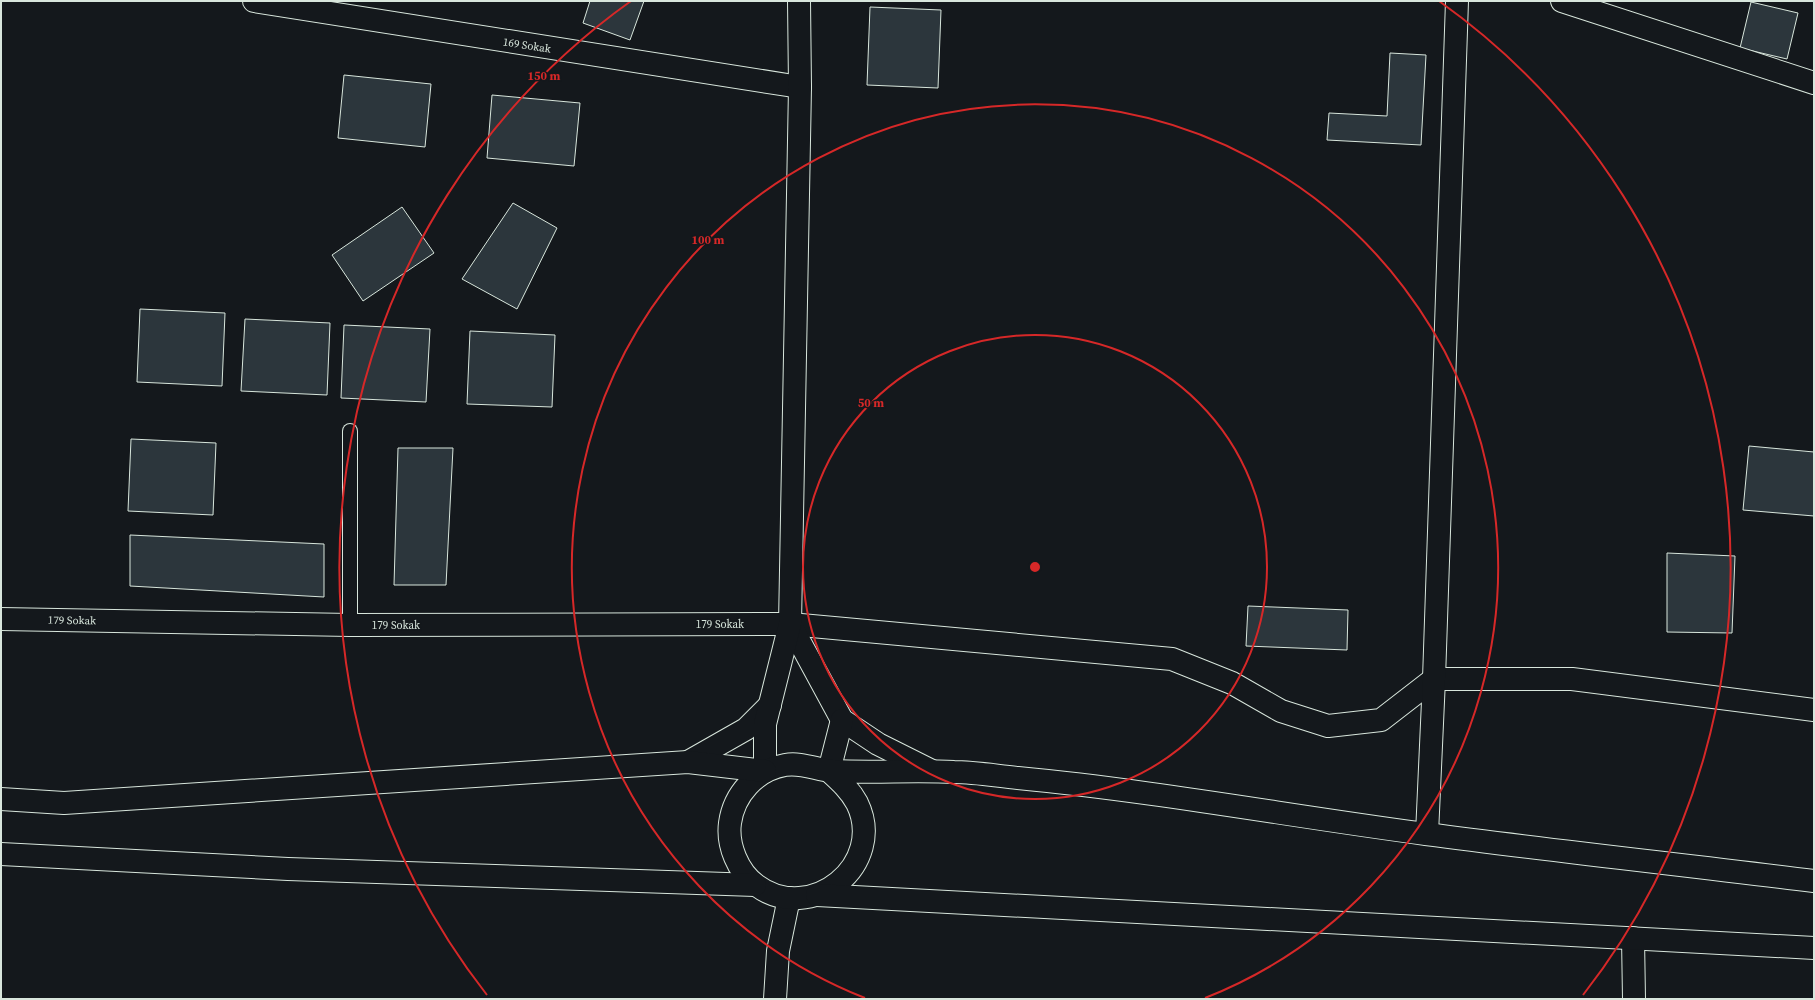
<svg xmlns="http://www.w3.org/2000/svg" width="1815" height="1000" font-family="'Source Serif 4',serif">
<rect width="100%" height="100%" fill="#14181c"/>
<g fill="#2c363c" stroke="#d8e6dc">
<path d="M590,1H644L630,40L583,23Z"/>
<path d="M1751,2L1798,13L1787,59L1740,48Z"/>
<path d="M870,7L941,10L938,88L867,85Z"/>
<path d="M1390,53L1426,55L1421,145L1327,140L1329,113L1387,116Z"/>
<path d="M344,75L431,84L425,147L338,138Z"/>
<path d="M492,95L580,103L574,166L487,158Z"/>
<path d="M513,203L557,228L517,309L462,279Z"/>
<path d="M402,207L434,253L363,301L332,255Z"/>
<path d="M140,309L225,313L222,386L137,382Z"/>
<path d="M245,319L330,323L327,395L241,391Z"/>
<path d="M344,325L430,329L426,402L341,398Z"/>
<path d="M470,331L555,335L552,407L467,404Z"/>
<path d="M131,439L216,443L213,515L128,511Z"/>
<path d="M1749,446L1814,452V516L1743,510Z"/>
<path d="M398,448H453L446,585H394Z"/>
<path d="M130,535L324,544V597L130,586Z"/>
<path d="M1667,553L1735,556L1732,633L1667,632Z"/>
<path d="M1248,606L1348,610L1347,650L1246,646Z"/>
</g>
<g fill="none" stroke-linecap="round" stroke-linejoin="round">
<defs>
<path id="service" d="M350,431V625"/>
<g id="minor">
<path d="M254,1L800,87"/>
<path d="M1562,1L1814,83"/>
<path d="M1,619L350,625L790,624L1172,659L1232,683L1281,711L1328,726L1381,720L1434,679H1572L1814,710"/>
<path d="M790,624L842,720L878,744L932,771"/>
<path d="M688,762L746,729L770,705"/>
<path d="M765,771V724L790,624L800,87L799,1"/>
<path d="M829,771L842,720"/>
<path d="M1427,834L1434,679L1457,1"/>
<path d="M1633,938L1634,999"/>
<path d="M775,999L778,951L789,898"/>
</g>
<g id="trunk">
<path d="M829,771C840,781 850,790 857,803C887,864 811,926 756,885C738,872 727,845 730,823C734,794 756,770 785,765C802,762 817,770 833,771C874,773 914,770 954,772C975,772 997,776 1018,778C1155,791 1290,816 1426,834C1555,851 1685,865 1814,881"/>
<path d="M1,799L64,803L688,762L765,771"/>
<path d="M1,854L288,869L755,885"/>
<path d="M817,895L1814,948"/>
</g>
</defs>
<use href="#service" stroke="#d8e6dc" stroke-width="16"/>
<use href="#minor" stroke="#d8e6dc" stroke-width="24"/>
<use href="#trunk" stroke="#d8e6dc" stroke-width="24"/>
<use href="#service" stroke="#14181c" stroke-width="14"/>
<use href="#minor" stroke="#14181c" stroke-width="22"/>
<use href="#trunk" stroke="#14181c" stroke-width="22"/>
</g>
<g fill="none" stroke="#d62828" stroke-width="2">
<circle cx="1035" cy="567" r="232"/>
<path d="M865 998A463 463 0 1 1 1205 998"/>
<path d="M487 995A695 695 0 0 1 631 1M1439 1A695 695 0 0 1 1583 995"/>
</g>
<g text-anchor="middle" stroke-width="3" stroke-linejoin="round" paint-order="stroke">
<g font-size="11" fill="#d8e6dc" stroke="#14181c">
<text transform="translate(527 45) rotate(9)" y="4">169 Sokak</text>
<text transform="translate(72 620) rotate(1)" y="4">179 Sokak</text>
<text x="720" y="628">179 Sokak</text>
<text x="396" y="629">179 Sokak</text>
</g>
</g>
<circle cx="1035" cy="567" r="6" fill="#d62828" stroke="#14181c" stroke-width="2"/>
<g font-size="12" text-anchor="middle" font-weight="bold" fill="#d62828" stroke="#14181c" stroke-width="3" stroke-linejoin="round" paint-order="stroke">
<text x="544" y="80">150 m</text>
<text x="708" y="244">100 m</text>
<text x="871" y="407">50 m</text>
</g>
<rect width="1815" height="1000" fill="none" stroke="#d8e6dc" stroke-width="4"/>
</svg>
